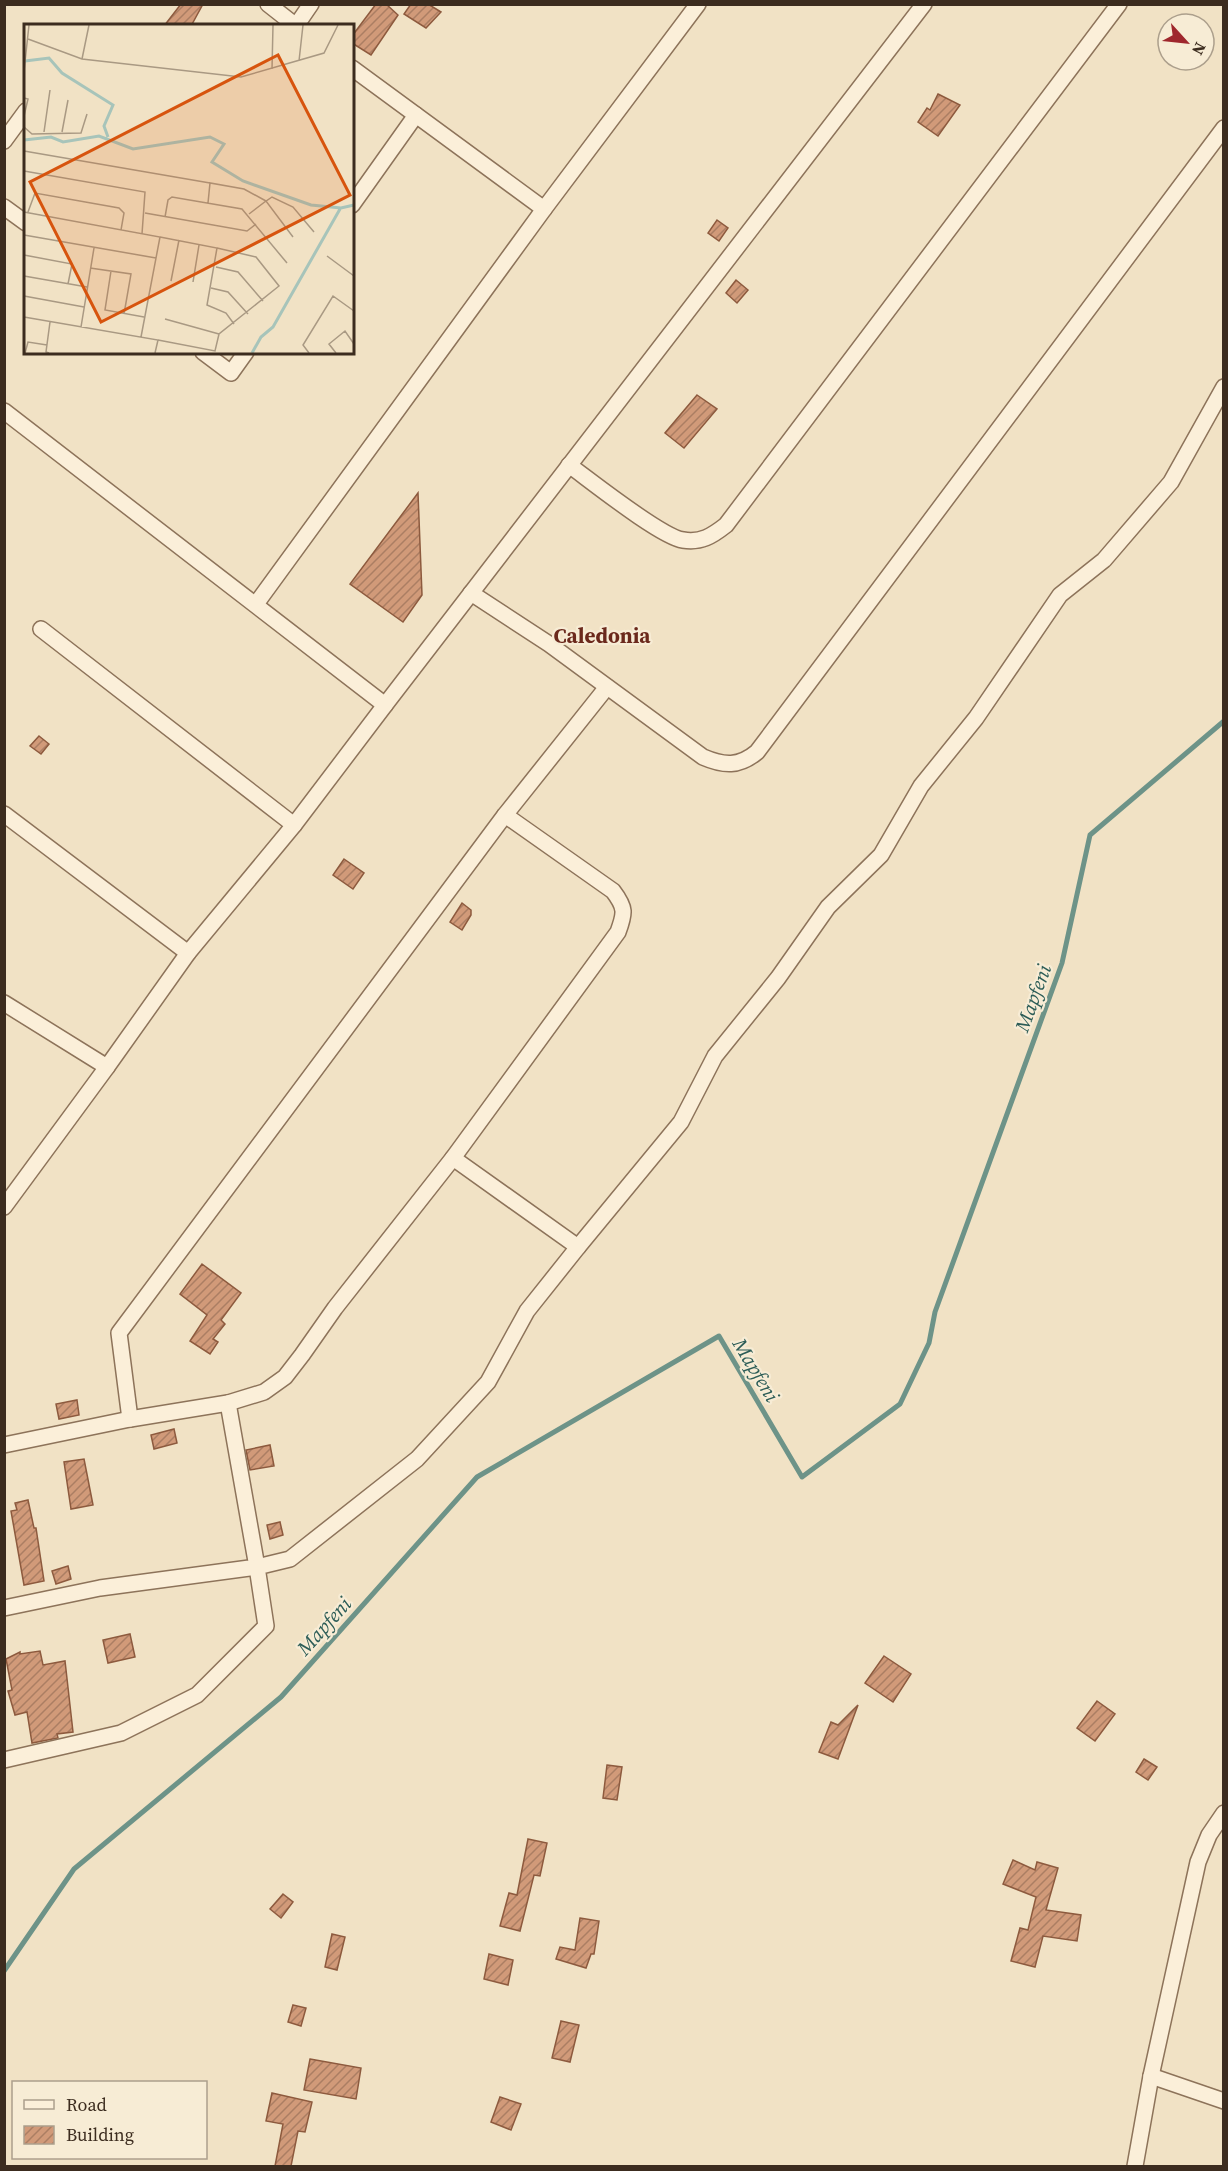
<svg xmlns="http://www.w3.org/2000/svg" width="1228" height="2171" font-family="'Source Serif 4',serif">
<defs>
<pattern id="building-hatch" width="6" height="6" patternUnits="userSpaceOnUse" patternTransform="scale(1.5)"><rect width="6" height="6" fill="#d19a79"/><path d="M-1 1l2-2M0 6l6-6M5 7l2-2" fill="none" stroke="#ab7e63"/></pattern>
</defs>
<rect width="100%" height="100%" fill="#f1e2c5"/>
<g fill="none" stroke-linecap="round" stroke-linejoin="round">
<path stroke="#6d9388" stroke-width="5" d="M4,1971L74,1869L281,1697L477,1477L719,1336L802,1477L900,1404L929,1343L935,1312L1062,963L1090,835L1224,721"/>
</g>
<g fill="url(#building-hatch)" stroke="#8d5a3e" stroke-width="1.5">
<path d="M181,4H203L191,26H164Z"/>
<path d="M376,4H386L398,15L371,55L352,43V36Z"/>
<path d="M411,4H428L441,12L426,28L404,14Z"/>
<path d="M938,94L960,105L938,136L918,122L927,108L930,110Z"/>
<path d="M717,220L728,228L719,241L708,233Z"/>
<path d="M736,280L748,290L737,303L726,293Z"/>
<path d="M697,395L717,409L684,448L665,433Z"/>
<path d="M418,493L422,595L403,622L350,584Z"/>
<path d="M39,736L49,744L41,754L30,746Z"/>
<path d="M344,859L364,873L353,889L333,875Z"/>
<path d="M462,903L471,910V915L462,930L450,922Z"/>
<path d="M202,1264L241,1293L221,1320L225,1324L213,1339L218,1342L210,1354L190,1341L207,1315L180,1294Z"/>
<path d="M77,1400L79,1415L59,1419L56,1404Z"/>
<path d="M174,1429L177,1443L154,1449L151,1435Z"/>
<path d="M270,1445L274,1466L250,1470L246,1450Z"/>
<path d="M84,1459L93,1505L71,1509L64,1462Z"/>
<path d="M28,1500L34,1528H36L44,1581L24,1585L11,1511L17,1510L15,1503Z"/>
<path d="M280,1522L283,1535L270,1539L267,1525Z"/>
<path d="M68,1566L71,1579L56,1584L52,1571Z"/>
<path d="M130,1634L135,1657L108,1663L103,1640Z"/>
<path d="M40,1651L43,1665L65,1661L73,1732L57,1734L58,1738L32,1743L27,1712L15,1715L8,1691L12,1690L6,1659L20,1652V1654Z"/>
<path d="M884,1656L911,1674L893,1702L865,1683Z"/>
<path d="M1097,1701L1115,1714L1095,1741L1077,1728Z"/>
<path d="M858,1705L838,1759L819,1752L831,1722L838,1725Z"/>
<path d="M1144,1759L1157,1767L1148,1780L1136,1772Z"/>
<path d="M607,1765L622,1767L617,1800L603,1798Z"/>
<path d="M528,1839L547,1843L540,1876L534,1875L520,1931L500,1926L509,1893L517,1895Z"/>
<path d="M1013,1860L1035,1870L1037,1862L1058,1868L1046,1910L1081,1915L1077,1941L1043,1936L1035,1967L1011,1961L1020,1928L1028,1930L1036,1897L1003,1884Z"/>
<path d="M283,1894L293,1902L281,1918L270,1909Z"/>
<path d="M580,1918L599,1921L594,1954H591L586,1968L556,1959L560,1947L575,1950Z"/>
<path d="M332,1934L345,1937L337,1970L325,1967Z"/>
<path d="M489,1954L513,1960L508,1985L484,1979Z"/>
<path d="M293,2005L306,2008L301,2026L288,2022Z"/>
<path d="M561,2021L579,2025L570,2062L552,2058Z"/>
<path d="M310,2059L361,2068L356,2099L304,2090Z"/>
<path d="M272,2093L312,2102L305,2132L298,2131L291,2166H275L283,2124L266,2121Z"/>
<path d="M500,2097L521,2104L511,2130L491,2122Z"/>
</g>
<g fill="none" stroke-linecap="round" stroke-linejoin="round">
<defs>
<g id="street">
<path d="M268,4L296,26"/>
<path d="M296,26L311,4"/>
<path d="M352,68L544,209"/>
<path d="M4,141L26,111"/>
<path d="M352,205L416,115"/>
<path d="M4,207L26,223"/>
<path d="M203,352L231,373L246,352"/>
<path d="M4,411L385,705L924,4"/>
<path d="M569,465C591,481 661,537 683,540C701,543 712,536 726,525L1119,4"/>
<path d="M471,593L549,644L703,757C724,766 739,767 757,752L1224,128"/>
<path d="M256,604L544,209L698,4"/>
<path d="M41,629L294,825"/>
<path d="M4,814L188,953"/>
<path d="M4,1003L107,1067L188,953L294,825L385,705"/>
<path d="M4,1207L107,1067"/>
<path d="M578,1247L681,1122L715,1056L778,978L828,907L881,855L921,786L976,718L1060,595L1104,560L1171,482L1224,387"/>
<path d="M130,1419L119,1333L505,815L607,687"/>
<path d="M4,1445L130,1419L228,1403L264,1392L285,1377L302,1355L335,1308L453,1158L618,932C625,913 626,908 613,891L505,815"/>
<path d="M4,1608L100,1588L257,1567L228,1403"/>
<path d="M4,1760L121,1733L197,1695L266,1626L257,1567L290,1559L417,1459L488,1382L527,1311L578,1247L453,1158"/>
<path d="M1151,2076L1224,2101"/>
<path d="M1135,2166L1151,2076L1198,1862L1209,1835L1224,1813"/>
</g>
</defs>
<use href="#street" stroke="#8d735a" stroke-width="18"/>
<use href="#street" stroke="#fbefd9" stroke-width="15"/>
</g>
<g text-anchor="middle" stroke-width="4.5" stroke-linejoin="round" paint-order="stroke">
<g font-size="20" font-style="italic" fill="#2d5d57" stroke="#f7ecd5">
<text transform="translate(1033 998) rotate(-70)" y="7">Mapfeni</text>
<text transform="translate(756 1370) rotate(59)" y="7">Mapfeni</text>
<text transform="translate(324 1626) rotate(-48)" y="7">Mapfeni</text>
</g>
<g font-size="21" font-weight="bold" fill="#6b291c" stroke="#f7ecd5">
<text x="602" y="643">Caledonia</text>
</g>
</g>
<g transform="translate(24 24)">
<rect width="330" height="330" fill="#f1e2c5"/>
<path fill="none" stroke="#a7c4ba" stroke-width="3" d="M1,37L25,34L38,49L89,81L80,102L84,113M0,116L27,113L39,118L75,112L109,125L186,113L200,120L188,138L219,157L287,181L317,184L330,181M228,329L237,313L249,303L316,185"/>
<path fill="none" stroke="#a99983" stroke-width="1.5" d="M4,15L58,35L217,53L300,29L314,1M58,35L65,1M275,37L279,1M248,45L249,1M0,47L5,1M0,74L4,75L0,92M0,103L8,110L57,109L63,90M20,108L26,66M38,108L44,76M0,127L186,159M0,147L121,168L118,210M184,179L186,159L220,165L242,177L248,173L269,183L290,208M0,188L136,213L117,313M4,188L11,169L95,184L100,189L97,206M121,189L223,207L232,200M225,190L242,177L269,213M141,193L144,176L148,173L218,185L263,239M0,211L132,234M136,213L193,224L183,281L202,289L210,300M0,231L48,240L44,260M303,232L330,252M192,243L214,248L239,277M66,244L107,250L100,290M87,247L81,286L120,293M0,252L63,263M147,257L155,216M169,258L175,221M187,264L204,268L224,290M0,272L60,283M0,293L134,316L131,329M141,295L195,310M57,303L70,224M134,316L191,327L195,310L255,262L232,233L193,224M1,329L4,318L23,321M25,329L22,328L26,298M285,329L279,321L309,272L330,287M312,329L305,320L321,307L330,320"/>
<path fill="#d7540e" fill-opacity="0.15" stroke="#d7540e" stroke-width="3" d="M254,31L326,171L77,298L6,158Z"/>
<rect width="330" height="330" fill="none" stroke="#3c2c1f" stroke-width="3"/>
</g>
<rect width="1228" height="2171" fill="none" stroke="#3c2c1f" stroke-width="12"/>
<rect x="12" y="2081" width="195" height="78" fill="#f7ecd5" stroke="#ac9f8c" stroke-width="1.5"/>
<rect x="24" y="2100" width="30" height="9" fill="#fbefd9" stroke="#ac9f8c" stroke-width="1.5"/>
<text x="66" y="2111" font-size="18" fill="#3c2c1f">Road</text>
<rect x="24" y="2126" width="30" height="18" fill="url(#building-hatch)" stroke="#ac9f8c" stroke-width="1.5"/>
<text x="66" y="2141" font-size="18" fill="#3c2c1f">Building</text>
<g transform="translate(1186 42) rotate(117)"><circle r="28" fill="#f7ecd5" stroke="#ac9f8c" stroke-width="1.5"/>
<path d="M0-4.5L10 22L0 15L-10 22Z" fill="#9f272d"/>
<text y="-9" font-size="16" font-weight="bold" text-anchor="middle" fill="#3c2c1f">N</text>
</g>
</svg>
